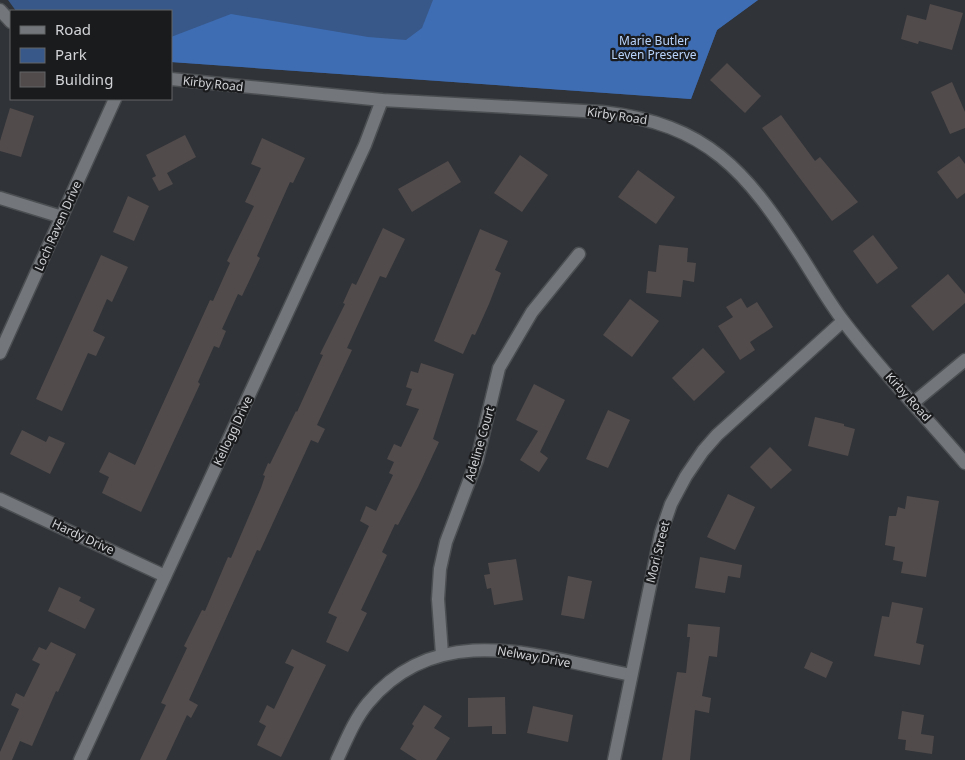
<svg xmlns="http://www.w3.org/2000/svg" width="965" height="760" font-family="'Noto Sans',sans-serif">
<rect width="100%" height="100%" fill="#303338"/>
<path fill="#385889" d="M8,0H758L717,30L691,99L171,62V11H16Z"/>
<path fill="#3e6db4" d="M433,0H758L717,30L691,99L171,62V37L231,14L368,37L406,40L422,28Z"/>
<g fill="#524b4b">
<path d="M930,4L963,13L952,50L919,41L918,44L901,39L907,15L926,20Z"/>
<path d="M727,63L761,96L745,113L710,80Z"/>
<path d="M952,82L965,112V128L950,134L931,92Z"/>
<path d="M10,108L34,116L21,157L0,151V141Z"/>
<path d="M781,115L815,161L820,157L858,202L832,221L762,128Z"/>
<path d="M185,135L196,157L167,173L173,184L159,191L152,178L156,176L146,155Z"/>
<path d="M262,138L305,158L293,183L290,182L257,256L260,258L242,296L238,294L222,329L226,331L219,348L214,346L198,382L200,384L141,512L102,493L109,477L99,472L109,452L135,465L210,300L213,301L230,263L227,261L254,206L245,202L261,168L251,164Z"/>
<path d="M520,155L548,175L522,212L494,193Z"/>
<path d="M959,156L965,164V193L957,199L937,172Z"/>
<path d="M448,161L461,182L412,212L398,189Z"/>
<path d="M638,170L675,197L656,224L618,197Z"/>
<path d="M128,196L149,206L134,241L113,232Z"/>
<path d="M383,228L405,239L386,278L380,276L347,348L352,350L317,425L325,429L318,443L311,440L260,551L257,550L189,700L198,705L191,718L187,715L166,760H140L166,705L161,703L187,648L184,646L202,610L205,611L228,557L231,558L261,488L265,476L263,475L268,463L270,464L296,411L297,412L323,355L320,354L345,304L343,303L352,283L356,285Z"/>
<path d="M480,229L508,241L495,270L501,273L489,304L475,335L472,334L463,354L434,341Z"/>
<path d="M873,235L898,268L877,284L853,251Z"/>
<path d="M659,245L688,248L687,262L696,263L694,282L683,280L681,297L646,293L648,271L656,272Z"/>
<path d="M101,255L128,267L112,302L107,299L93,331L105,337L96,356L88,353L62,411L36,399Z"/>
<path d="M948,274L965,294V303L933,331L911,306Z"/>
<path d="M741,298L747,308L757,302L773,327L750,342L755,350L740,360L718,326L733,317L726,307Z"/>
<path d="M630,299L659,321L632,357L603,335Z"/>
<path d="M703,348L725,372L694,401L672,378Z"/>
<path d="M421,363L454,374L433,439L439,442L418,487L398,525L395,524L382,552L387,555L361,610L367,613L348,652L326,642L337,617L328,613L369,526L360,521L366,506L376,511L393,475L389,473L394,462L387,459L394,444L401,447L419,409L406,405L412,389L406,387L411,371L418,373Z"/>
<path d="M534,384L565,400L540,452L548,458L539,472L520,460L538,431L516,420Z"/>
<path d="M608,410L630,420L608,468L586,459Z"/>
<path d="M815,417L844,424V426L855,429L848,456L808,446Z"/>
<path d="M22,430L46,442L49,436L65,443L50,474L10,454Z"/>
<path d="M770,447L792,470L771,489L750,467Z"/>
<path d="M728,494L755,507L735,550L707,537Z"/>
<path d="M907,496L939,501L926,577L901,573L903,562L893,560L895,547L885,545L889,516H896L898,507L905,509Z"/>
<path d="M700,557L742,565L740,578L728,576L725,593L695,588Z"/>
<path d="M516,559L523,600L494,605L491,588L487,589L484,575L490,574L488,563Z"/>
<path d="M568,576L592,581L584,619L561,615Z"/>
<path d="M59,587L81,597L79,601L95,609L85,629L48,611Z"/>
<path d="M892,602L923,608L916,643L924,645L920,665L874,656L882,616L889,617Z"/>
<path d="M688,624L720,627L717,657L709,656L702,696L711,698L709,713L695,710L690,760H662L677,672L686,673L690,637H687Z"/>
<path d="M51,642L76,654L58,692L56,691L32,746L20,741L12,760H0V752L19,709L11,705L16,693L24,697L40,664L32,660L39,647L46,650Z"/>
<path d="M292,649L326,665L281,757L257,745L266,726L259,722L267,705L274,709L294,667L285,663Z"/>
<path d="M811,652L833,662L826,678L804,668Z"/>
<path d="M505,697L506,734H492V726L468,727V698Z"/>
<path d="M424,705L442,716L434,728L450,738L436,760H417L400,749L414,726L412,724Z"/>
<path d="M533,706L573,715L568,742L527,733Z"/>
<path d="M902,711L924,715L921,734L934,736L932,754L905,750L906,740L898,739Z"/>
</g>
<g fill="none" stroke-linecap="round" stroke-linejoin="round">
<defs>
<g id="minor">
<path d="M0,198L62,217"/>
<path d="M0,353L115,99"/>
<path d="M913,403L965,360"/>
<path d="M0,499L165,576"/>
<path d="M442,654L438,599L440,569L446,542L477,460L499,368L532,312L579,254"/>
<path d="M80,760L365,145L382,100"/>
<path d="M337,760C346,741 354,720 368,703C439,618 540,657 631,675"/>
<path d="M614,760L661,533L671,504L686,476L703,451L717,435L843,321"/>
</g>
<g id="secondary">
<path d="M0,10L11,22"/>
<path d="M171,79L382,100L602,112C708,124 746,171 801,256C815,278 828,301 844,322C882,372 925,416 965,463"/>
</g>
</defs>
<use href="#minor" stroke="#4c4f52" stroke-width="15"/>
<use href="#secondary" stroke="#4c4f52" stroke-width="15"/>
<use href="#minor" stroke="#73767b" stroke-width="12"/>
<use href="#secondary" stroke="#73767b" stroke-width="12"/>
</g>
<g text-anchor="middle" stroke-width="4.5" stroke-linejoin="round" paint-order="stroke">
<g font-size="12" fill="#b9d4fb" stroke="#1a1b1d">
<text x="654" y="45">Marie Butler<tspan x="654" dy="14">Leven Preserve</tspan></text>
</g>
<g font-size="12" fill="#d1d3d6" stroke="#1a1b1d">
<text transform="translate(213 84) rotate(6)" y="4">Kirby Road</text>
<text transform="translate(617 116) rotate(8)" y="4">Kirby Road</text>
<text transform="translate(58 226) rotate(-66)" y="4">Loch Raven Drive</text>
<text transform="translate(908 397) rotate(48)" y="4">Kirby Road</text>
<text transform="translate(233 431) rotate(-65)" y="4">Kellogg Drive</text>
<text transform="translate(480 444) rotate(-74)" y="4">Adeline Court</text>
<text transform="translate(83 537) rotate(25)" y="4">Hardy Drive</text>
<text transform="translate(658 552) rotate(-76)" y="4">Mori Street</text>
<text transform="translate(534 657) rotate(10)" y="4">Nelway Drive</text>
</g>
</g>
<rect x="10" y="10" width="162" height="90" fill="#1a1b1d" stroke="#636567"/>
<rect x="20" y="26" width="25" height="8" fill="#73767b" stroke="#636567"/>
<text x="55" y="35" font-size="15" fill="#d1d3d6">Road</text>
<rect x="20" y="48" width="25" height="15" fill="#385889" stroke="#636567"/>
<text x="55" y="60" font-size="15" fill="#d1d3d6">Park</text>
<rect x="20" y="72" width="25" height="15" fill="#524b4b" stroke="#636567"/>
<text x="55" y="85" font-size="15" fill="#d1d3d6">Building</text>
</svg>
